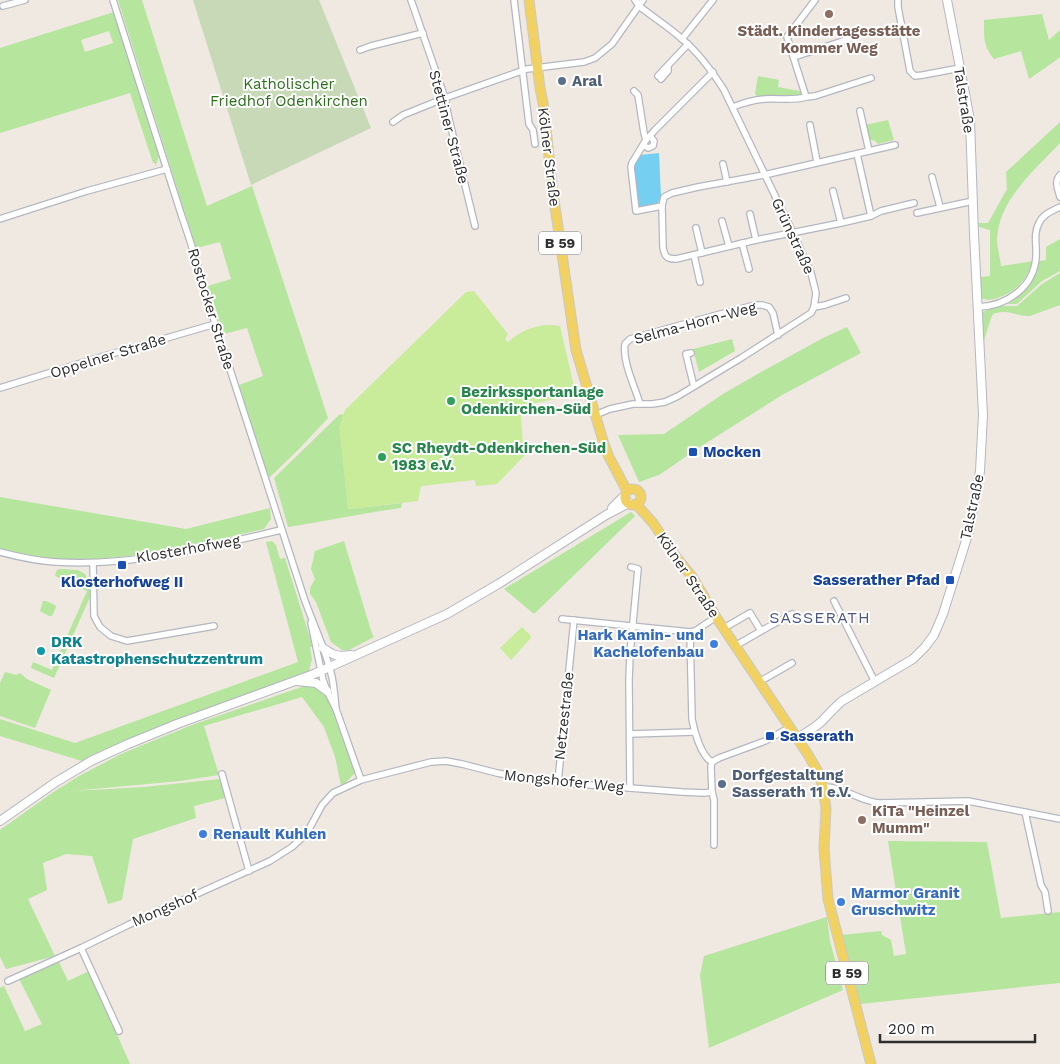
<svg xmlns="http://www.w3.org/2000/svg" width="1060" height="1064" font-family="'Work Sans',sans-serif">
<rect width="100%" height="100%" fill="#efe9e1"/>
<g fill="#b6e59e" fill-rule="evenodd">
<path d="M118,0H142L207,206L252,186L328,418L299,449L269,478L239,385L263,376L247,328L224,334L208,286L231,279L220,242L196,248Z"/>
<path d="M114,12L159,156L156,165L155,166V163H153L130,93L0,133V48ZM109,31L113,43L85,52L81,40Z"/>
<path d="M1042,14L1049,40L1060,30V57L1055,61L1029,79L1021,51L994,59C983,46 984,37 984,20Z"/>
<path d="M758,76L779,80L778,87L799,91L802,92V96L757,98L755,93Z"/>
<path d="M888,120L894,140L878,144L875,141L869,139L865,125Z"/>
<path d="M1060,122V143C1035,170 999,199 997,239C997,247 1000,257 1001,266L1034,261C1027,277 1017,292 1000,297C993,300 988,301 981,298L980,277L990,276V230L979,227L977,223H988L1007,189L1006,172Z"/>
<path d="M1060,239V271L1042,281L1019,302L1017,304H1008C1025,289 1035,285 1039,261L1046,260V247Z"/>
<path d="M1060,273V305L1030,316C1016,317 1010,308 993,314L991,318L983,344L982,326L983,312L995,306H1017L1042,284Z"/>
<path d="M847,327L861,353L782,395L703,445L659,475L639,482L618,435L664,434L723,394L761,372L823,338Z"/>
<path d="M732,339L735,351L699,372L693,349Z"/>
<path d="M340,414L343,415L348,509L402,503L401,508C363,513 326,521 288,527L274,478Z"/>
<path d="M0,497L186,529L270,508L271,519L264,529L207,542L129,556L58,563L0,551Z"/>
<path d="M631,512L635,516L534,614L504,589Z"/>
<path d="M272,541L276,545L280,559L285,558L311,641L312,647H310L312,659L309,671L195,713L139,736L85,762L0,736V719L75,743L298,662L266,542Z"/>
<path d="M344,541L372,634L374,637L349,650H342L331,642L316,602L310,594V588L315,579L311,569L315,551Z"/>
<path d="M60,569L78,570L85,574L89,582L90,597L54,678L31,668L33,662L52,670L87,591L57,577L55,575L57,570Z"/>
<path d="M43,601H46L55,605L56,607L52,616H49L40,611Z"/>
<path d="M5,672L16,675L20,673L27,679L51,690L35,728L0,716V683Z"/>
<path d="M310,684L318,686L326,693L355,773L344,784L341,785L335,757L324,727L302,697L204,726L219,775L180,781L72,791L144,787L220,779L225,798L194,806L196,818L133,839L122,900L108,904L92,856L66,854L43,863L47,890L28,899L55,956L6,969L0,957V830L52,793L79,776L123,753L192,725Z"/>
<path d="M888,841L987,842L1001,918L1060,912V983L860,1004L841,935L881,931L882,935L891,940L894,956L906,954Z"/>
<path d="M827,917L830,941L843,990L709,1048L700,975L704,956Z"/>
<path d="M59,962L68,981L89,971L130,1064H0V988L4,986L25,1031L42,1024L19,979Z"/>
</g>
<path fill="#c8d9b8" d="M193,0H319L371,128L251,185Z"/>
<g fill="#c9ec9a">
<path d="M474,291L508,334L505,339L508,342C522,329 542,322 560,326L576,395L520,406L524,456L497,484L476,486L475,480L421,486L418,501L348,509L339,427L345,410L466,292Z"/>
<path d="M522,627L531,636L530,639L511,660L500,648Z"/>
</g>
<path fill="#75cff0" d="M659,153L661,197L658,203L656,204L641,208L639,207L632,169L640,155Z"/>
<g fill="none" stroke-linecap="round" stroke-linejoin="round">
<defs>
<g id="street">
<path d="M113,0L182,217C195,253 204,290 216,326C245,417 274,508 304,598C313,624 326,650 332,677C334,687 335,698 336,709"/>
<path d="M411,0L445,98L448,115L475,226"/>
<path d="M514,0L529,124L533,130L535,144"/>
<path d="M898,0V7L910,71L915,76L923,75L960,68"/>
<path d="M3,6L25,0"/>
<path d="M682,39L713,0"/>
<path d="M360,50L371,46L423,33"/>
<path d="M794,57L855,37"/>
<path d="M658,76L688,44"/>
<path d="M661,79L668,71V66"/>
<path d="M634,91L638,95L644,133L646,140"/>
<path d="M806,97L815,96L871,78"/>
<path d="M733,107C743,103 754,100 765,99C779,98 793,101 806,97L787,37L815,0"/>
<path d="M860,111L869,151"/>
<path d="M393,122L403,115L445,98L527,69L584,62L595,58L612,44L643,0"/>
<path d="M810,125L817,162"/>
<path d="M643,145L648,148L653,146L654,141L650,136"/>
<path d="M895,145L764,175L698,187L672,193L664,197L662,206L663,248C665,257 667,259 676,259L756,240L841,223L871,216L881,211L914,203"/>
<path d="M857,154L871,216"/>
<path d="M723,164L727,182"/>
<path d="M1060,175C1054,182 1058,189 1060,197"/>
<path d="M932,177L940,207"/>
<path d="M833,191L841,223"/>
<path d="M662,206L636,211L631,167L632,163L646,140L655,130L713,72"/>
<path d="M917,213L973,201"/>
<path d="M750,214L756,240"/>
<path d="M0,219L87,191L167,169"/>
<path d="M722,221L729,246"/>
<path d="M696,228L702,253"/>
<path d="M742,243L749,269"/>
<path d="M694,255L700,282"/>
<path d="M814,307L825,305L846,298"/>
<path d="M978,307C1007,306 1034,287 1036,257C1037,245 1033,234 1039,223C1043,214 1052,211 1060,207"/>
<path d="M691,353L686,354L693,383L694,386"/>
<path d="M0,388L101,357L215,324"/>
<path d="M640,404C635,387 622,361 625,344L630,339L713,316L755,305H762L769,307L773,313L778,335"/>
<path d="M595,415L610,409L633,404H652L665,402L678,396L741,358L811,313L814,307L816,293L811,273L793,233L724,90C712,71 699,53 682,39C669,27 653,17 639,6L635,0"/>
<path d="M0,552C19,557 37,561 56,562C132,567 208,547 281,530"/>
<path d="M93,563L94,616L100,627L111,636L127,641L214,626"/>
<path d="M834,601L875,682"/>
<path d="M562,619L690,632L695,631L716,617"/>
<path d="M311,623L323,680L327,691L336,709L361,780"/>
<path d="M724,628L750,613L761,631L792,614"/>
<path d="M690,632L692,719C694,731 701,756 712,762"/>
<path d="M735,646L761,631"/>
<path d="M759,682L792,663"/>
<path d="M630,734L694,732"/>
<path d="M222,774L249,871"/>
<path d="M558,782L574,620"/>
<path d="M823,787C842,786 859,801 879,803L968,801L1060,819"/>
<path d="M630,788L629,680L630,654L638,569L631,567"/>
<path d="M1025,812L1041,885L1045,892L1048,911"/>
<path d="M714,845V800L712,792L711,767L712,762L719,758L765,741L789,728"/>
<path d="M81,948L119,1031"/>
<path d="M8,981L81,948L128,925L270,861L292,847L307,833L322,805L333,793L361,780L431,762L446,761L462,764L497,773L538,781L682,792L704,793L712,792"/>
</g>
<g id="secondary">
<path d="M612,508L625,495"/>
<path d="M323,648C334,656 338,657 351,655"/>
<path d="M297,681L316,683L327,691"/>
<path d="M797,739C805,733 813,729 821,722C828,715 834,708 842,701L913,659L925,647L934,635L943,614L969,531L980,471L983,415L974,234L970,120L947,0"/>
<path d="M0,821L56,782L91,761L128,744L177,724L314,674L447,614L500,583L606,515L629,503"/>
</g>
<g id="primary">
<path d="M529,0L540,88L544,108L552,186L576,350L604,444L609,457L627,491"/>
<circle cx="633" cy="497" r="8"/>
<path d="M636,504L653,523L676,557L693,578L716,617L807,753L817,770L823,787L826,809L824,848L828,899L871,1064"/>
</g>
</defs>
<use href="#street" stroke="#b4b7c1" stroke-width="8"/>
<use href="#secondary" stroke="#b4b7c1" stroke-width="10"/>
<use href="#primary" stroke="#c9c9c9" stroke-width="11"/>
<use href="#street" stroke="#fff" stroke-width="5.5"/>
<use href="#secondary" stroke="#fff" stroke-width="8"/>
<use href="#primary" stroke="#f2d163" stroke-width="9"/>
</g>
<g fill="#8d6e63" stroke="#fff" stroke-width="2">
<circle cx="829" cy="14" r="5"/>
<circle cx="862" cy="820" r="5"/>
</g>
<g fill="#5c6f8a" stroke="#fff" stroke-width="2">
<circle cx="562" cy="81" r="5"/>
<circle cx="722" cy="784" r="5"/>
</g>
<g fill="#2e9e5b" stroke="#fff" stroke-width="2">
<circle cx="451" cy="401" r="5"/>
<circle cx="382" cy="457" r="5"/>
</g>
<g fill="#1a4fb4" stroke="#fff" stroke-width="2">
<rect x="688" y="447" width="10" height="10" rx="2.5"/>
<rect x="117" y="560" width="10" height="10" rx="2.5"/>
<rect x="945" y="575" width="10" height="10" rx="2.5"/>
<rect x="765" y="731" width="10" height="10" rx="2.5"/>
</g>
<g fill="#3f7fe0" stroke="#fff" stroke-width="2">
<circle cx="714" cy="644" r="5"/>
<circle cx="203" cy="834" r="5"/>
<circle cx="841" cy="902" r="5"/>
</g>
<circle fill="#0f9aa8" stroke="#fff" stroke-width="2" cx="41" cy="651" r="5"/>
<g text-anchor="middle" stroke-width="4" stroke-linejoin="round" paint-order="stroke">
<g fill="#fff" stroke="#6d6d6d" stroke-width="1">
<rect x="539" y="231.5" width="42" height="23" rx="4"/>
<rect x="826" y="961.5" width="42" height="23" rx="4"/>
</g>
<g font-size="14" font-weight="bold" fill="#2e2e2e">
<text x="560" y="248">B 59</text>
<text x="847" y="978">B 59</text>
</g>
<g font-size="15" font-weight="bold" fill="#785e54" stroke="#fff">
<text x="829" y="36">Städt. Kindertagesstätte<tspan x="829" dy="17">Kommer Weg</tspan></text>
<text x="872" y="816" text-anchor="start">KiTa "Heinzel<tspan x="872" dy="17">Mumm"</tspan></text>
</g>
<g font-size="15" font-weight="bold" fill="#4e5e75" stroke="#fff" text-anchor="start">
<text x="572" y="86">Aral</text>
<text x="732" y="780">Dorfgestaltung<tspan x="732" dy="17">Sasserath 11 e.V.</tspan></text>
</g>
<g font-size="15" fill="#2c6e1b" stroke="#fff">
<text x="289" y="89">Katholischer<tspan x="289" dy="17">Friedhof Odenkirchen</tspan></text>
</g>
<g font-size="15" fill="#2e2e2e" stroke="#fff">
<text transform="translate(964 100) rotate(81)" y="5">Talstraße</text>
<text transform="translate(449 127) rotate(75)" y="5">Stettiner Straße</text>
<text transform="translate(549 157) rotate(83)" y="5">Kölner Straße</text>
<text transform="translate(793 236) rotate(65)" y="5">Grünstraße</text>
<text transform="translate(211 309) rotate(73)" y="5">Rostocker Straße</text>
<text transform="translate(695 323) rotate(-15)" y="5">Selma-Horn-Weg</text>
<text transform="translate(108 356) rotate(-17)" y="5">Oppelner Straße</text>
<text transform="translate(972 507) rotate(-78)" y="5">Talstraße</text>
<text transform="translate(188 549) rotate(-10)" y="5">Klosterhofweg</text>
<text transform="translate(688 575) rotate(56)" y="5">Kölner Straße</text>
<text transform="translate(564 716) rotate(-84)" y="5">Netzestraße</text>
<text transform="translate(564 781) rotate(6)" y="5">Mongshofer Weg</text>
<text transform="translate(165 908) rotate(-24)" y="5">Mongshof</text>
</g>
<g font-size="15" font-weight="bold" fill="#27864d" stroke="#fff" text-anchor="start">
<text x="461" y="397">Bezirkssportanlage<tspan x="461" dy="17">Odenkirchen-Süd</tspan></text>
<text x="392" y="453">SC Rheydt-Odenkirchen-Süd<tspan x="392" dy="17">1983 e.V.</tspan></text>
</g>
<g font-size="15" font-weight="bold" fill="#164399" stroke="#fff" text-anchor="start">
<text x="703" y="457">Mocken</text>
<text x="940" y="585" text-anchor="end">Sasserather Pfad</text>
<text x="122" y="587" text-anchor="middle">Klosterhofweg II</text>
<text x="780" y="741">Sasserath</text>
</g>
<g font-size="15" font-weight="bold" fill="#366cbe" stroke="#fff" text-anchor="start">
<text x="704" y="640" text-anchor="end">Hark Kamin- und<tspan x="704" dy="17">Kachelofenbau</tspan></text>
<text x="213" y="839">Renault Kuhlen</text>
<text x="851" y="898">Marmor Granit<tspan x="851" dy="17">Gruschwitz</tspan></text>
</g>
<g font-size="15" font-weight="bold" fill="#0d838f" stroke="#fff" text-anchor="start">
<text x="51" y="647">DRK<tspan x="51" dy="17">Katastrophenschutzzentrum</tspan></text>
</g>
<g font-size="16" letter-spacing="1" fill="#4d5680" stroke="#fff">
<text x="820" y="623">SASSERATH</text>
</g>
</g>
<path d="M880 1034v8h155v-8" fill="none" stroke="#2e2e2e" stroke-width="2.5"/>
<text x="888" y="1034" font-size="15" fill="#2e2e2e" stroke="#ffffff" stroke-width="4" paint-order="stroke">200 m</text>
</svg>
